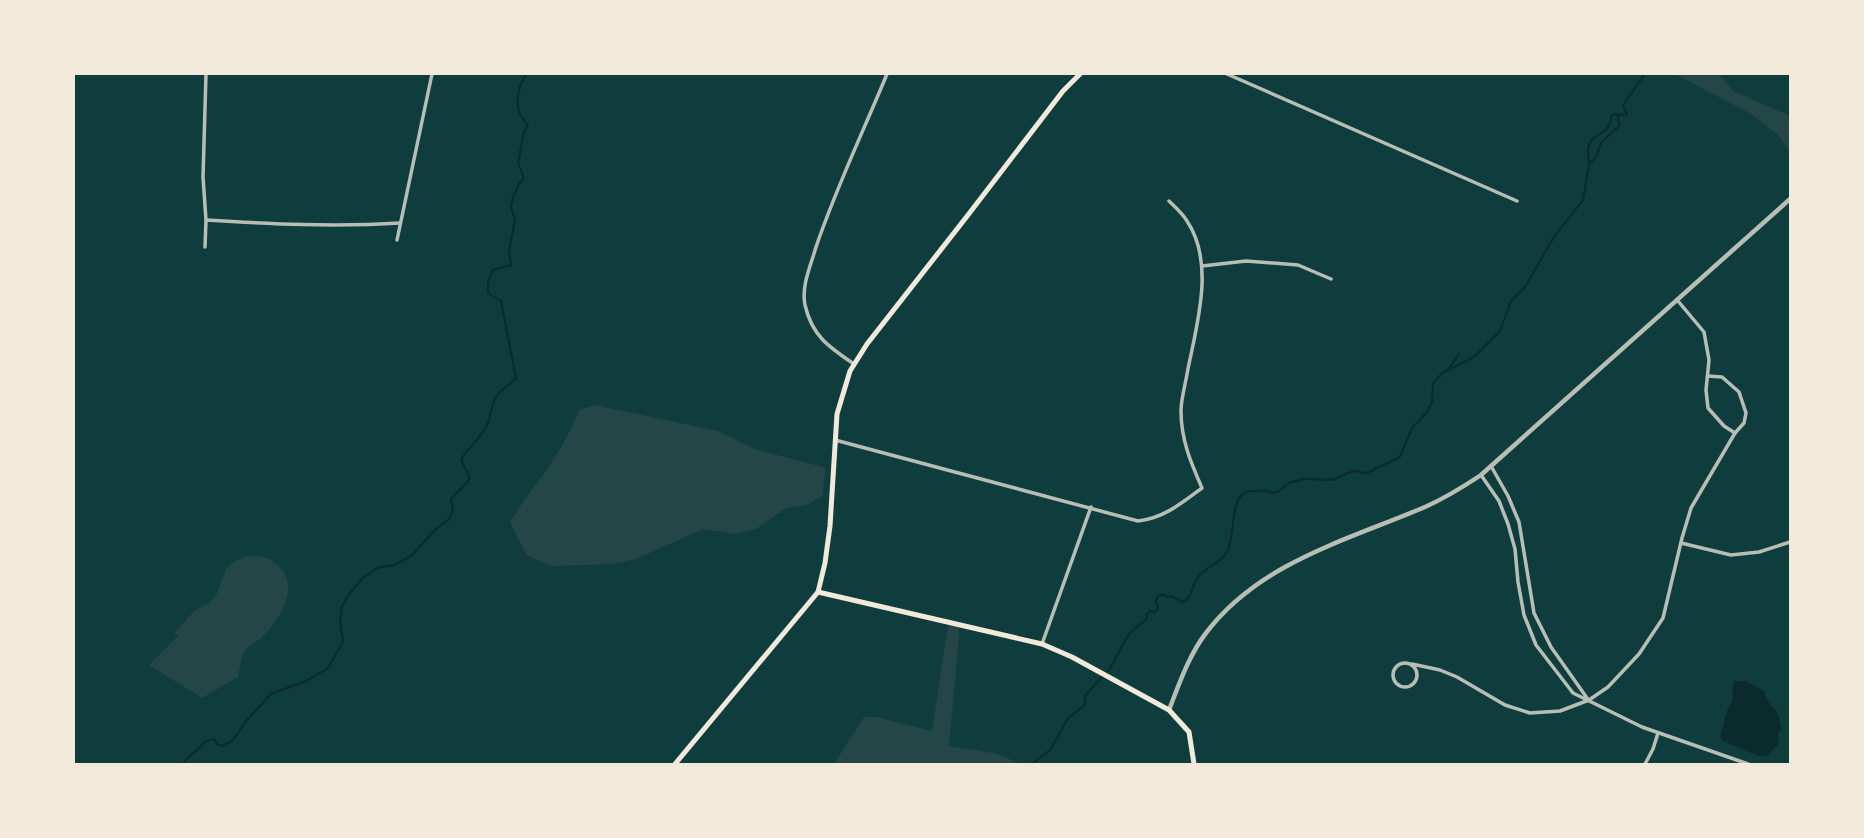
<svg xmlns="http://www.w3.org/2000/svg" width="1864" height="838" font-family="'Public Sans',sans-serif">
<rect width="100%" height="100%" fill="#0f3d3e"/>
<g fill="#244646">
<path d="M1675,74H1719L1733,91L1788,115L1790,119V151L1777,134L1751,114Z"/>
<path d="M595,405L718,431L754,449L826,468L822,496L809,504L786,508L756,529L735,534L703,529L636,559L611,564L551,566L527,555L510,522C525,497 545,475 560,449C568,437 573,423 580,410Z"/>
<path d="M248,556C262,555 272,558 282,570C299,590 278,622 262,637C257,642 249,645 245,651C240,657 240,670 238,677L202,698L149,665L178,636L175,633L195,610L208,604L216,596L226,569L235,561Z"/>
<path d="M949,620L960,623L949,746L998,754L1020,764H834L864,717H876L932,731Z"/>
</g>
<path fill="#0a2a2b" d="M1734,681H1746L1764,691L1769,703L1777,712L1782,729L1778,733L1779,744L1766,756H1758L1723,741L1720,736C1725,723 1725,711 1733,699L1732,695Z"/>
<g fill="none" stroke-linecap="round" stroke-linejoin="round">
<g stroke="#0a2a2b" stroke-width="2">
<path d="M1589,162C1583,126 1608,144 1612,115L1615,114L1617,115"/>
<path d="M1450,367L1459,354"/>
<path d="M1107,672C1117,660 1119,648 1128,636C1132,629 1140,625 1146,620L1147,614L1150,611L1154,612L1158,609L1156,602L1157,597L1164,594L1167,597L1171,596L1183,602C1195,595 1190,586 1199,576C1207,566 1220,564 1227,552C1235,538 1230,498 1246,492C1249,491 1253,491 1257,491C1263,490 1266,490 1272,493L1279,491L1290,482L1305,479L1333,480L1353,471L1367,473L1400,457L1412,428L1428,411L1432,402L1433,384L1442,373L1474,357L1500,331L1511,301L1525,287L1554,237L1583,200L1589,164L1596,157L1601,143L1619,126L1618,115L1627,114L1623,105L1645,74"/>
<path d="M183,764C187,756 199,751 204,742L214,739L217,744L222,746L232,741L247,720L271,694L306,681L328,668L343,642L340,620L342,606L349,594L363,578L377,568L394,565L411,556L435,530L449,519L453,510L451,499C455,493 468,484 469,479C471,472 461,467 462,459C463,453 476,443 479,437C482,433 486,428 488,423C491,415 491,405 496,397C502,388 510,385 516,378L501,301L488,293V282L493,270L511,265L509,251L515,220L511,207L513,197L519,184L524,178L518,163L524,132L528,126C526,122 523,119 521,116C514,102 519,85 526,74"/>
<path d="M1032,764L1051,749L1068,718L1085,705V696L1103,676"/>
</g>
<g stroke="#b8beb3" stroke-width="3.5">
<path d="M1227,74L1517,201"/>
<path d="M206,220C271,224 335,227 400,223"/>
<path d="M397,240L432,74"/>
<path d="M205,247L206,220L203,177L206,74"/>
<path d="M1202,266L1246,261L1298,265L1331,279"/>
<path d="M854,364C829,347 812,336 805,305C801,286 811,265 816,247C836,188 863,132 887,74"/>
<path d="M1708,376L1722,377L1739,392L1746,413L1744,423L1735,433"/>
<path d="M835,440L1138,521C1164,518 1182,503 1202,488C1191,463 1181,440 1181,411C1181,399 1185,386 1187,374C1196,327 1216,264 1187,221C1182,213 1175,207 1169,201"/>
<path d="M1491,466L1508,496L1519,522L1534,613L1551,647L1587,698"/>
<path d="M1481,475L1499,501L1508,524L1515,549L1518,582L1524,615L1536,645L1573,693L1642,727L1748,764"/>
<path d="M1681,543L1731,555L1759,552L1790,542"/>
<path d="M1042,644L1091,507"/>
<circle cx="1405" cy="675" r="12"/>
<path d="M1412,664L1440,670L1457,677L1505,705L1530,713L1560,711L1589,700L1608,687L1639,654L1663,618L1682,538L1691,508L1735,433L1724,426L1708,408L1706,390L1709,360L1704,332L1678,301"/>
<path d="M1645,764L1653,749L1658,733"/>
</g>
<path stroke="#b8beb3" stroke-width="4.5" d="M1169,710C1179,684 1189,655 1206,633C1260,562 1348,540 1425,507C1445,498 1463,487 1481,475L1790,199"/>
<g stroke="#f1e9da" stroke-width="5">
<path d="M818,592L1042,644L1072,657L1169,710L1189,732L1194,764"/>
<path d="M675,764L818,592L825,563L830,526L837,414L850,371L867,344L968,215L1063,91L1080,74"/>
</g>
</g>
<rect width="1864" height="838" fill="none" stroke="#f1e9da" stroke-width="150"/>
</svg>
